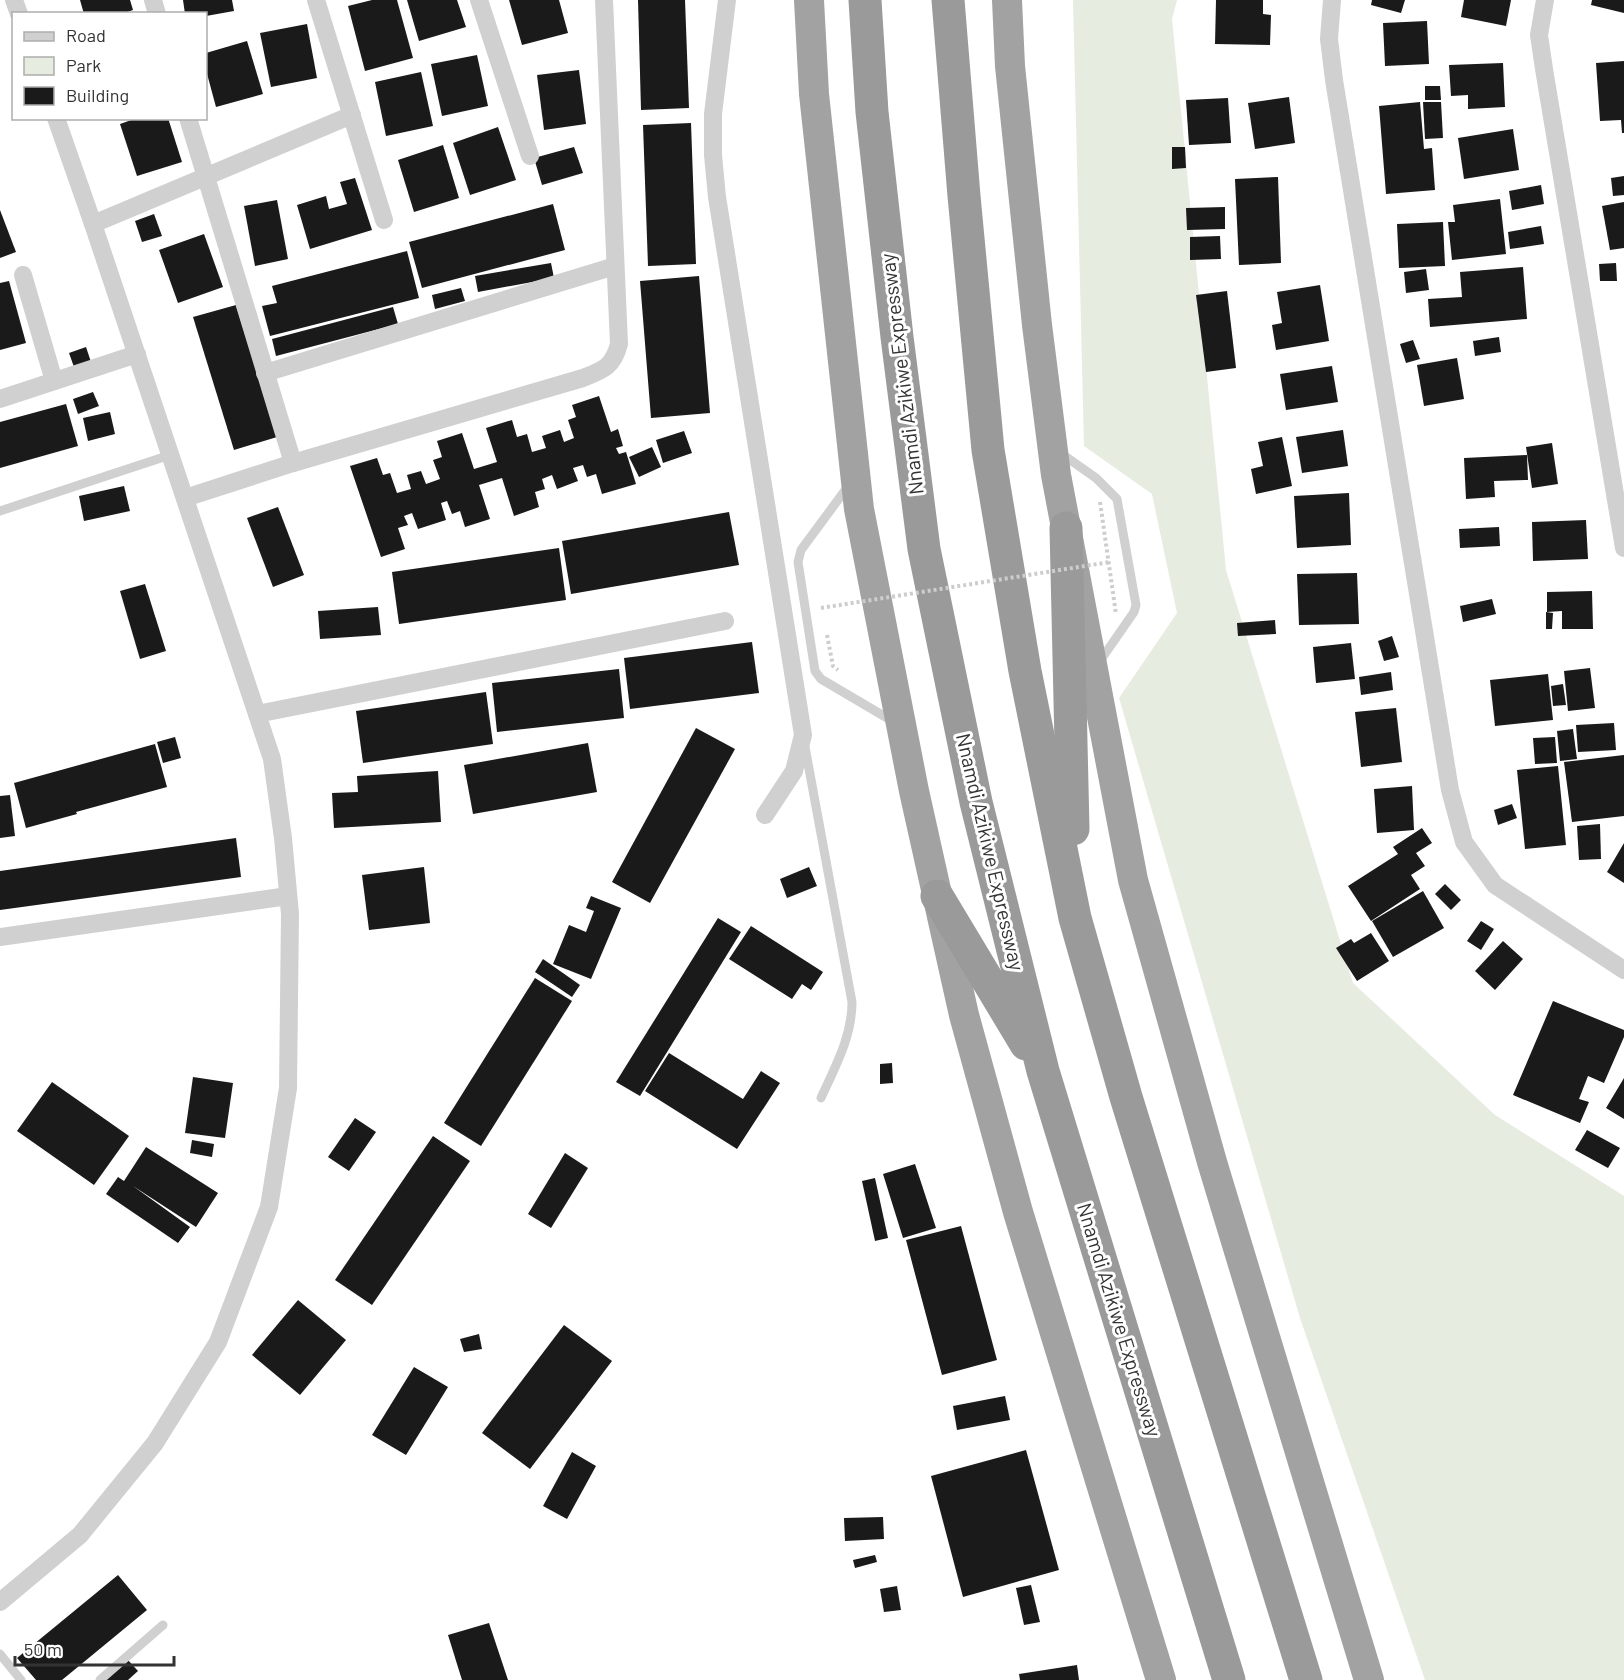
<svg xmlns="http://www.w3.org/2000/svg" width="1624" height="1680" font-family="Barlow,sans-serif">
<rect width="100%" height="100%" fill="#fff"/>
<path fill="#e6ecdf" d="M1073,0H1177L1172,19L1226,570L1353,983L1495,1115L1624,1196V1680H1425L1300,1318L1119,698L1177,613L1152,494L1084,446Z"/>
<g fill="#1a1a1a">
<path d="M80,0H130L133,10L122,14H84Z"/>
<path d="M183,0H232L234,11L206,16V14H185Z"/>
<path d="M372,0H397L413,58L365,71L348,6Z"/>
<path d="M407,0H457L466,27L419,41Z"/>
<path d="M509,0H559L568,33L522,45Z"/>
<path d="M638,0H685L689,108L641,110Z"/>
<path d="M1216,0H1263V14L1271,15L1270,45L1215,44Z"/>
<path d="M1372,0H1405L1401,13L1371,5Z"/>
<path d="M1464,0H1511L1506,26L1461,17Z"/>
<path d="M1592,0H1624V13L1591,5Z"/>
<path d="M1427,21L1429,64L1385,66L1383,23Z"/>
<path d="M307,24L317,78L271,87L260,33Z"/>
<path d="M247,41L263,94L216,107L206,70V53Z"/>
<path d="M477,55L488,106L442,116L431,64Z"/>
<path d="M1624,61V133H1622L1621,120L1600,121L1596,63Z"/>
<path d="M1503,63L1505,107L1468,109V95L1451,96L1449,65Z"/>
<path d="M579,70L586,124L544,130L537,75Z"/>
<path d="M421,72L433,126L386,136L375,82Z"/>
<path d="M1425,86H1440L1441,100H1425Z"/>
<path d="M1289,97L1295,143L1255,149L1248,103Z"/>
<path d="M1228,98L1231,143L1189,145L1186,100Z"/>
<path d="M1420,102L1424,149L1432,148L1435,190L1386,194L1379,106Z"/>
<path d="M1423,102H1441L1443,138L1425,139Z"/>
<path d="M137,118H168L182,162L137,176L120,124Z"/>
<path d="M691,123L696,264L648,266L643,125Z"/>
<path d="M498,127L516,180L470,195L453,143Z"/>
<path d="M1513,129L1519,170L1464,179L1458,138Z"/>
<path d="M443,145L459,198L414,212L398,160Z"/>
<path d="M574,147L583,173L542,185L534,158Z"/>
<path d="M1172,147H1185L1186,168L1172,169Z"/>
<path d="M1624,176V195L1613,196L1611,178Z"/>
<path d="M1278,177L1281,263L1239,265L1235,179Z"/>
<path d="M355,178L372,230L310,249L297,205L326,196L329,209L347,204L340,182Z"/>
<path d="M1541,185L1544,204L1512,210L1509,191Z"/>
<path d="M1500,199L1506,254L1452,260L1448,222H1455L1453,205Z"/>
<path d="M277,200L288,259L255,266L244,206Z"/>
<path d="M1624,202V248L1610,250L1602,206Z"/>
<path d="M553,204L565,250L422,288L409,242Z"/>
<path d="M1225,207V229L1187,230L1186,208Z"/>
<path d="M0,210L16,252L0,258Z"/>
<path d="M154,214L162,236L142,242L135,221Z"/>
<path d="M1443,222L1445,266L1399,268L1397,224Z"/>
<path d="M1541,226L1544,244L1510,249L1508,232Z"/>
<path d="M204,234L223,287L178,303L159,250Z"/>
<path d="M1220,236L1221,259L1190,260V237Z"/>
<path d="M407,251L419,298L270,336L262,306L277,303L272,286Z"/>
<path d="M551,263L554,278L478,292L475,276Z"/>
<path d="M1616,263L1617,281H1600L1599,264Z"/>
<path d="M1523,267L1527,319L1430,327L1428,299L1462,297L1460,272Z"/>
<path d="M1426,269L1429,290L1406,293L1404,272Z"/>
<path d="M699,276L710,413L651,418L640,281Z"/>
<path d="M9,281L26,343L0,350V283Z"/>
<path d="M1320,285L1329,341L1276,350L1272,325L1282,323L1277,292Z"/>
<path d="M461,288L465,301L435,309L432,295Z"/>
<path d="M1227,291L1236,368L1206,372L1196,295Z"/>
<path d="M236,305L277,437L234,450L193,317Z"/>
<path d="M393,307L398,324L276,356L272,339Z"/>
<path d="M1499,337L1501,352L1475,356L1473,341Z"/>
<path d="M1413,340L1420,359L1406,363L1400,344Z"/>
<path d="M86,347L91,362L74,367L69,353Z"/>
<path d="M1457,358L1464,399L1424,406L1417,365Z"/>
<path d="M1332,366L1338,402L1286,410L1280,374Z"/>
<path d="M93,392L99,406L78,414L73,399Z"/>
<path d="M599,396L611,432L618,429L623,446L616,448L619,454L626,452L636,484L602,494L596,474L587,477L583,465L573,468L578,481L557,489L552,475L542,479L545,489L535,492L539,507L514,516L502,478L479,485L490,519L465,527L460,511L452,514L447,501L441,503L446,520L418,529L412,513L404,516L408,525L398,528L405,549L381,557L350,466L377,458L383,475L390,473L397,493L411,489L407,475L421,471L426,484L440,479L433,460L442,457L437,441L462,433L474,469L497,462L486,428L512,420L517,437L527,434L532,452L546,448L542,436L560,430L564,442L574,438L568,420L576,417L572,405Z"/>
<path d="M66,404L78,446L0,468V422Z"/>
<path d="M110,412L115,434L88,441L83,418Z"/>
<path d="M1343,430L1348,466L1302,473L1296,437Z"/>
<path d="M684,431L692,453L663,463L656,440Z"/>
<path d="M1282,437L1292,486L1256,494L1251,469L1263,466L1258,442Z"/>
<path d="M1552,443L1558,484L1532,488L1526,447Z"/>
<path d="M652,447L661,467L639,477L629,457Z"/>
<path d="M1527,455L1528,480L1494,481L1495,497L1466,499L1464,458Z"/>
<path d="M124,486L130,511L84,521L79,496Z"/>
<path d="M1349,493L1351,545L1297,548L1294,496Z"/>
<path d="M278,507L304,575L273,587L247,518Z"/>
<path d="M729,512L739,565L571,594L562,541Z"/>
<path d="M1586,520L1588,559L1533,561L1532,522Z"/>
<path d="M1499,527L1500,546L1460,548L1459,529Z"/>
<path d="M559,548L566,600L399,624L392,572Z"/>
<path d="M1357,573L1359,624L1299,625L1297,574Z"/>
<path d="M145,584L166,651L140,659L120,591Z"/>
<path d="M1592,591L1593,629H1562V611L1547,612V592Z"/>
<path d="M1492,599L1496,614L1463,622L1460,606Z"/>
<path d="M378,607L381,635L320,639L318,611Z"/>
<path d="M1546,612L1553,613L1552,629H1546Z"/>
<path d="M1275,620L1276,634L1238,636L1237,623Z"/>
<path d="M1392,636L1399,657L1384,661L1378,641Z"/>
<path d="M752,642L759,693L630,709L624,658Z"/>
<path d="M1351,643L1355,679L1316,683L1313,647Z"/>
<path d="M1590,668L1595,708L1568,711L1564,671Z"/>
<path d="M619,669L624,718L497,732L492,683Z"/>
<path d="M1391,672L1393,690L1361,695L1359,677Z"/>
<path d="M1548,674L1553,720L1495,726L1490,680Z"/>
<path d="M1563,684L1566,705L1553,706L1551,686Z"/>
<path d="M486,692L493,744L363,763L356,711Z"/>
<path d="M1396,708L1402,762L1361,767L1355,712Z"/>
<path d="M1614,723L1616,750L1578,752L1576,725Z"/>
<path d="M696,728L735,749L650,903L612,882Z"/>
<path d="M1573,729L1577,759L1560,761L1557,731Z"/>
<path d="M175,737L181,758L163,763L157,742Z"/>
<path d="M1555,737L1557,763L1535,764L1533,738Z"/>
<path d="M588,743L597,792L473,814L464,765Z"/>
<path d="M155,744L167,787L76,812L77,814L26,828L14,783Z"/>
<path d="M1624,755V816L1572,822L1564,762Z"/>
<path d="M1558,766L1566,845L1525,849L1517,770Z"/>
<path d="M438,771L441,822L334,828L332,793L358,792L357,776Z"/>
<path d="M1412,786L1414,830L1377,833L1374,789Z"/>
<path d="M10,795L15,836L0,838V796Z"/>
<path d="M1512,804L1517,818L1498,825L1494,810Z"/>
<path d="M1600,824L1601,859L1579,860L1577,826Z"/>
<path d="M1422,828L1432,843L1416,853L1425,866L1411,875L1420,889L1371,921L1348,886L1398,854L1393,847Z"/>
<path d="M236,838L241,877L0,910V871Z"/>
<path d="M1624,843V883L1607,872Z"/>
<path d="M424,867L430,923L369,930L362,875Z"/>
<path d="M809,867L817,886L787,898L780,879Z"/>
<path d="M1445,884L1461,900L1451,910L1435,894Z"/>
<path d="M1423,891L1444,928L1393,957L1372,921Z"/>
<path d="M591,896L621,908L591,979L553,964L569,925L586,932L594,911L586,908Z"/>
<path d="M718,918L741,932L640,1096L616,1082Z"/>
<path d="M1481,921L1494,929L1481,950L1467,941Z"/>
<path d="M751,926L823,972L811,990L802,984L792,999L729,959Z"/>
<path d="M1371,933L1389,961L1357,981L1336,948L1351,939L1354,943Z"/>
<path d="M1503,941L1523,959L1495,990L1475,971Z"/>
<path d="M543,959L580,985L572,997L535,972Z"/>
<path d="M535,978L572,1001L481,1146L444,1123Z"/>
<path d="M1553,1001L1624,1030V1037L1604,1083L1588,1076L1579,1099L1589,1102L1580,1123L1513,1095Z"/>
<path d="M669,1053L743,1099L761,1071L780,1083L737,1149L645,1091Z"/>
<path d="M892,1063L893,1083L880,1084V1064Z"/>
<path d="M193,1077L233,1083L225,1138L185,1133Z"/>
<path d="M1624,1078V1119L1606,1108Z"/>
<path d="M52,1082L129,1136L94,1185L17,1131Z"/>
<path d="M355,1118L376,1132L349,1171L328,1157Z"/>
<path d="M1587,1130L1620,1148L1608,1168L1575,1150Z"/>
<path d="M433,1136L470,1161L372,1305L335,1280Z"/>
<path d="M192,1140L214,1144L212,1157L190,1153Z"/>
<path d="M146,1147L218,1193L196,1227L133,1186L190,1227L178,1243L106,1194L118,1177L124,1181Z"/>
<path d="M565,1153L588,1168L551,1228L528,1214Z"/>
<path d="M915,1164L936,1228L903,1238L883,1174Z"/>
<path d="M875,1178L888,1238L875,1241L862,1181Z"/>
<path d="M961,1226L997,1360L942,1375L906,1240Z"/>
<path d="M298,1300L346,1340L300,1395L252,1355Z"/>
<path d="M564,1325L612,1361L530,1469L482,1433Z"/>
<path d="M479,1334L482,1349L464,1352L460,1339Z"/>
<path d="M414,1367L448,1387L406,1455L372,1435Z"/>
<path d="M1005,1396L1010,1420L957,1430L953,1406Z"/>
<path d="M1026,1450L1059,1570L963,1597L931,1476Z"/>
<path d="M572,1452L596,1466L567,1519L543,1506Z"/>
<path d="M883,1517L884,1539L845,1541L844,1518Z"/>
<path d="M875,1555L877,1562L855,1568L853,1560Z"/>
<path d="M118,1575L147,1610L62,1680H36L17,1658Z"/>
<path d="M1031,1585L1040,1622L1024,1625L1016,1588Z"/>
<path d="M897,1586L901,1610L884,1612L880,1589Z"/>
<path d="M489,1623L508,1680H462L448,1635Z"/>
<path d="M127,1659L138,1671L128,1680H104Z"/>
<path d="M1077,1665L1079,1680H1020L1019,1674Z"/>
</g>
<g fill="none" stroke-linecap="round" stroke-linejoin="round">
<g stroke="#cdcdcd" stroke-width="4" stroke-dasharray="3 3" stroke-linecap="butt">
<path d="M1100,502L1116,614"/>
<path d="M827,635L833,666L838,670"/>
</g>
<g stroke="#d0d0d0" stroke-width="9">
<path d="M1059,452L1096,478L1117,499L1136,605L1134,612L1100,661"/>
<path d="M849,485L801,550L798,562L815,671L821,679L894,722"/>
<path d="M0,511L170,455"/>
<path d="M805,747L852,1002C852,1037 835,1067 821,1098"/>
<path d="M0,1654L21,1680"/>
<path d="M100,1680L163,1625"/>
</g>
<g stroke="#d0d0d0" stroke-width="18">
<path d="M14,0L19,14"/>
<path d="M153,0L157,14"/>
<path d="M316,0L384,220"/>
<path d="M479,0L530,156"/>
<path d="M727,0L713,114V155L717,197L803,735L794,771L765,815"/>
<path d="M1332,0L1329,39L1334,80L1450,790L1464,842L1495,885L1624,970"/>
<path d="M1545,0L1539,35L1544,69L1624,548"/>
<path d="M188,118L293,463"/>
<path d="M93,224L352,115"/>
<path d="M23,275L54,381"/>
<path d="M265,373L615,266"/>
<path d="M0,399L137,354"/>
<path d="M185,498L293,463L583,378C603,370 613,367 619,344L604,0"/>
<path d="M257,714L725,621"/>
<path d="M0,937L288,896"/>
<path d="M0,1602L80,1535L155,1443L218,1342L269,1207L288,1088L290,914L283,838L272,759L93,224L56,118"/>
</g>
<g stroke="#a2a2a2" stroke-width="30">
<path d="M809,0L814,94L859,509L914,791L964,1015L1018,1212L1161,1680"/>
<path d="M1007,0L1010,66L1037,325L1056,475L1133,880L1212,1162L1369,1680"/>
</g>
<g stroke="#9a9a9a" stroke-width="33">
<path d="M865,0L872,112L897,337L924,549L976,802L1043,1071L1229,1680"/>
<path d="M948,0L964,196L988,450L1025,671L1075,918L1126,1097L1306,1680"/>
<path d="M1066,528L1073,829"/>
<path d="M937,896L1026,1044"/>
</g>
<path stroke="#cdcdcd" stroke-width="4" stroke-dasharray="3 3" stroke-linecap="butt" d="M821,608L1110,562"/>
</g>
<g text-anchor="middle" stroke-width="6" stroke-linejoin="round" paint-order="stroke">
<g font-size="20" fill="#333" stroke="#fff">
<text transform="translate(902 374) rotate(-97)" y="7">Nnamdi Azikiwe Expressway</text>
<text transform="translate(990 852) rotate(77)" y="7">Nnamdi Azikiwe Expressway</text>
<text transform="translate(1119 1320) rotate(73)" y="7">Nnamdi Azikiwe Expressway</text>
</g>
</g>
<rect x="12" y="12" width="195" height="108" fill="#ffffff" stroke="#adadad" stroke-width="1.5"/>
<rect x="24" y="32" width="30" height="9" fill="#d0d0d0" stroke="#adadad" stroke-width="1.5"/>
<text x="66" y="42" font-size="18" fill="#333333">Road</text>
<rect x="24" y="57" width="30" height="18" fill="#e6ecdf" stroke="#adadad" stroke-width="1.5"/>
<text x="66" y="72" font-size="18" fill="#333333">Park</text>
<rect x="24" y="87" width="30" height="18" fill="#1a1a1a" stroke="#adadad" stroke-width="1.5"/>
<text x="66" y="102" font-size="18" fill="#333333">Building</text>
<path d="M15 1656v9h159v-9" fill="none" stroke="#333333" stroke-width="3"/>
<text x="24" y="1656" font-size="18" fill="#333333" stroke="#ffffff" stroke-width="4.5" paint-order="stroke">50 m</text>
</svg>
